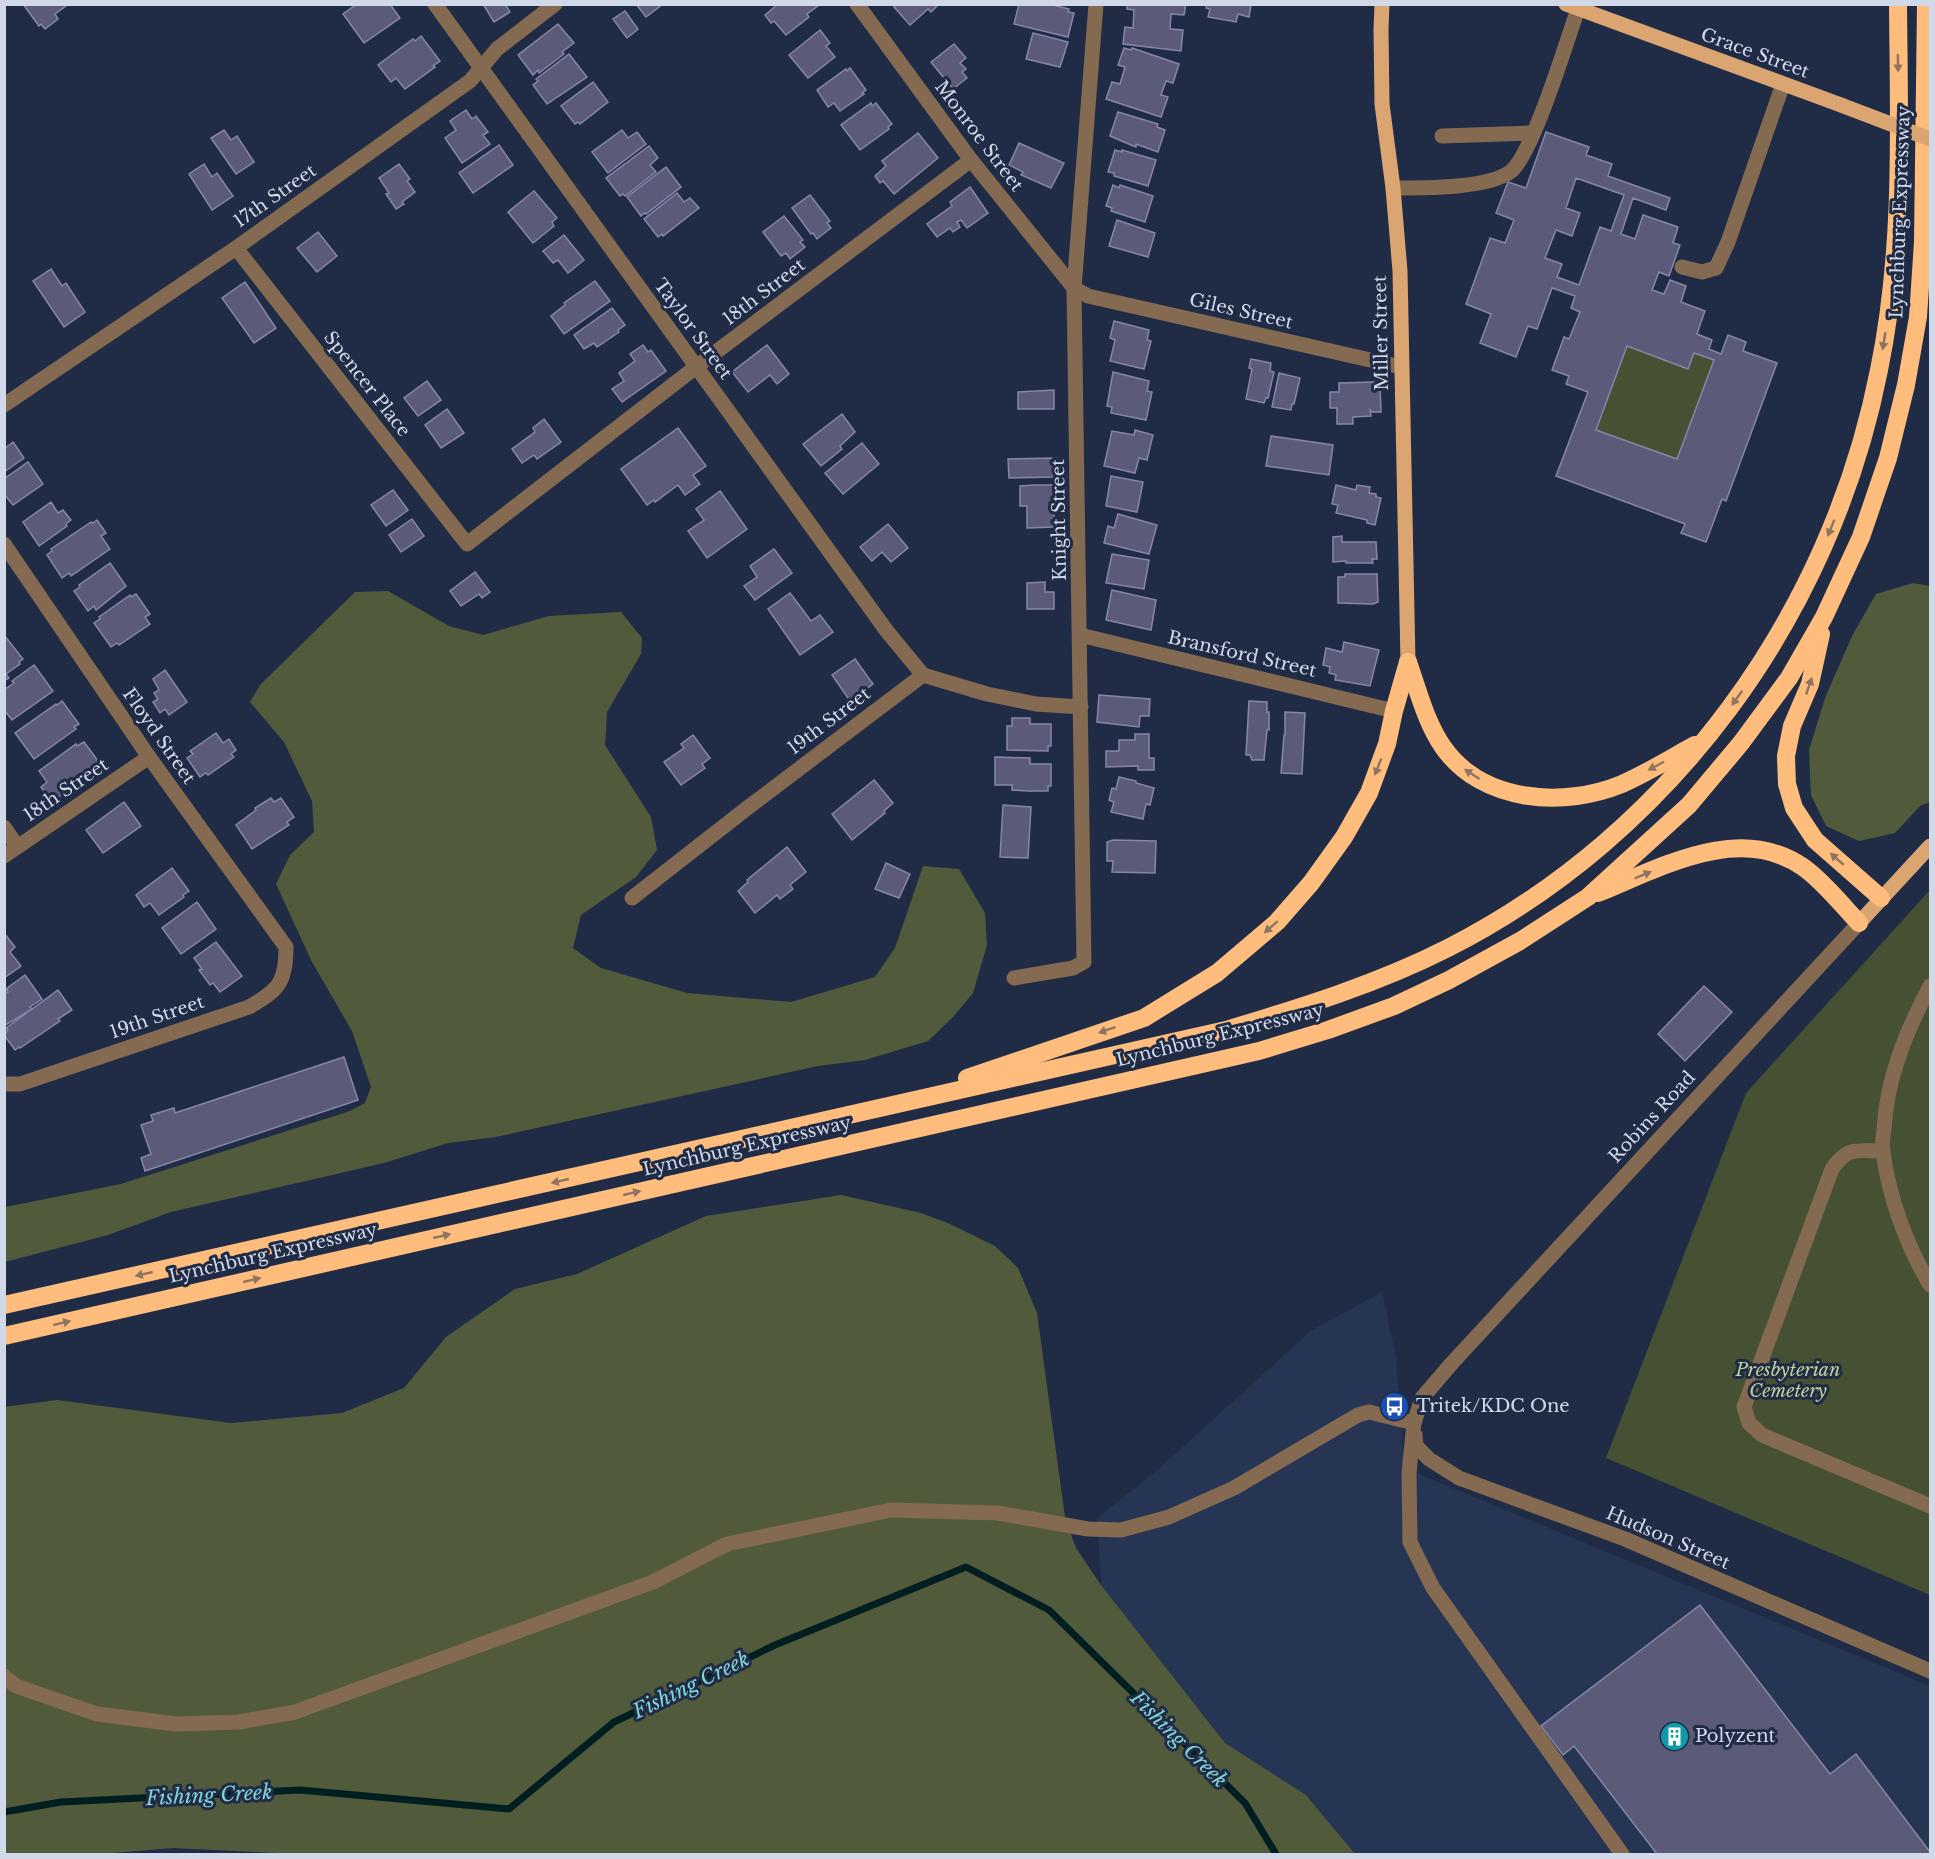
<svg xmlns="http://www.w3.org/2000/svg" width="1935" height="1859" font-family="'Libre Baskerville',serif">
<rect width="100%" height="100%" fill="#202c45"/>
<path fill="#263553" d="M1382,1292L1396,1357L1404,1468L1930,1686V1854H1355L1306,1795L1225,1743L1101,1585L1097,1518L1154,1473L1312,1330Z"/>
<g fill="#465032">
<path d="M1627,346L1688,369L1694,353L1714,360L1677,459L1596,430Z"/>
<path d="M1930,890V1595L1606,1458L1746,1093Z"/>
</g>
<g fill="#515b3b">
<path d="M1913,583L1930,586V802L1920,806L1895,833L1859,841L1826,826L1811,795L1809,750L1825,698L1852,636L1876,594Z"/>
<path d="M388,591L449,626L483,635L549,616L621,612L642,638L641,654L607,712L605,745L651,817L657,850L636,877L581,915L573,948L601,968L687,993L791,1002L875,977L895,948L923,866L959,869L985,913L987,945L973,993L953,1017L928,1041L865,1060L818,1066L496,1137L448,1143L384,1163L171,1212L108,1235L5,1262V1207L121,1184L350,1111L365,1103L371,1087L352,1031L312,962L276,884L290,855L314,832L312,801L284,742L250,702L260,685L355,592Z"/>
<path d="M841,1195L921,1213L950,1224L995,1246L1018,1268L1037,1313L1065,1517L1076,1548L1101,1585L1225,1743L1306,1795L1355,1854H300L173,1848L101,1854H5L4,1407L57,1400L231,1423L342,1413L404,1388L446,1337L515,1289L577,1274L706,1216Z"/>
</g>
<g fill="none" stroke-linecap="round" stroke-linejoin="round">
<path stroke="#001e20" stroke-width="7" d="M4,1812L61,1802L300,1790L509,1809L614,1722L775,1645L966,1567L1049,1610L1245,1803L1276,1854"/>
</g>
<g fill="#5b5b79" stroke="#8786a7" stroke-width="1.5" fill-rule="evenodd">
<path d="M23,4H64L66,6L55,14L58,19L45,29L41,24L39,26Z"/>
<path d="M357,4H390L400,18L364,43L343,14Z"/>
<path d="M483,4H505L510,12L494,22Z"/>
<path d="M636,4H663L646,17Z"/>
<path d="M778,4H819V5L807,14L809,17L786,35L774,21L771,23L765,15Z"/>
<path d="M897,4H939L931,12L928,9L910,25L894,7Z"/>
<path d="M1019,4H1049L1069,9L1068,12L1074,13L1068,37L1014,24Z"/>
<path d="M1127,4H1186L1184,15L1171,14L1170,29L1183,30L1181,51L1123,44L1125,27L1133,28L1134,10L1127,9Z"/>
<path d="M1207,4H1258L1251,5L1249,17L1238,14L1236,22L1208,17L1210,9L1206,8Z"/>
<path d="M625,11L638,29L627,38L613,19Z"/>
<path d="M558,24L574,43L562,52L564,54L539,73L538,70L533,75L518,55Z"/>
<path d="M820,30L830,43L826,46L835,57L808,78L789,55Z"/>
<path d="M1033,33L1068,42L1060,67L1026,59Z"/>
<path d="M421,36L440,61L433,66L435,67L405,89L396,78L391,82L378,65L413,39L415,41Z"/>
<path d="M954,44L966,58L960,63L966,69L962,72L967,78L953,89L931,62Z"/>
<path d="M1124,48L1131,50L1132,48L1179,64L1173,83L1166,81L1161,95L1168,97L1161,117L1106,99L1112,82L1120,84L1125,67L1118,65Z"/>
<path d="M569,54L587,77L547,104L533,85L538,81L536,79Z"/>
<path d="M850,68L866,90L862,93L864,94L840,111L834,103L828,107L817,90L846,69L847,71Z"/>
<path d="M593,82L608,102L580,124L578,122L575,124L561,106Z"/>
<path d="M871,103L872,106L876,103L892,124L888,127L889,129L860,150L841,125Z"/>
<path d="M466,110L472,119L476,116L488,132L483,135L490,144L462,163L445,138L456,130L450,121Z"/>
<path d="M1118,112L1158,124L1157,127L1165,130L1158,152L1136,144V147L1110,136Z"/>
<path d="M224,130L231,140L237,136L254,162L236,174L211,138Z"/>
<path d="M622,130L628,138L637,132L646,144L608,173L592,152Z"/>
<path d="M1546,132L1589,147L1586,155L1612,164L1608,176L1670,198L1666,210L1633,198L1621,234L1635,239L1643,215L1678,227L1673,243L1680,245L1669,276L1659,272L1652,290L1664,294L1670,280L1686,286L1681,302L1705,311L1697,334L1712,340L1709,349L1721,354L1728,335L1746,342L1743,351L1777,363L1726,501L1722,499L1706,542L1681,533L1685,524L1556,476L1588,392L1566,384L1569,376L1552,370L1564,337L1569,339L1580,312L1571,308L1575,296L1552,288L1537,329L1528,326L1516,357L1480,343L1491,314L1466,304L1490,238L1505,243L1514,220L1496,213L1508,182L1526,188ZM1576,178L1624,195L1611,231L1600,227L1579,285L1557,277L1562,264L1545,258L1556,230L1572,236L1580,213L1566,208ZM1627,346L1688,369L1694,353L1714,360L1677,459L1596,430Z"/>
<path d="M918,133L938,158L894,194L883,181L880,183L875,176L886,166L882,161Z"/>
<path d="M1019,143L1064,163L1051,188L1021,175L1023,172L1009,165Z"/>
<path d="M499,145L513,165L473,193L459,173Z"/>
<path d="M649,146L658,158L650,165L656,172L625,196L623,194L620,196L606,178Z"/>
<path d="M1115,150L1122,152V150L1156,160L1148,186L1114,176V173L1108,172Z"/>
<path d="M204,164L212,177L217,173L233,196L212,210L189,174Z"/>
<path d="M399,164L410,179L407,181L415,192L402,202L404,204L396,209L386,194L389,193L379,178Z"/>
<path d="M666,167L681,187L646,214L644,213L641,216L627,197Z"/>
<path d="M1113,185L1119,188L1120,185L1153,196L1145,222L1111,211L1112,208L1106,206Z"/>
<path d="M970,187L988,213L967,228L961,220L957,222L960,227L953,232L950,228L937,237L927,224L952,206L950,202Z"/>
<path d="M534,191L557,218L552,222L554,226L533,243L508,212Z"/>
<path d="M677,193L684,202L690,198L699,208L663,236L662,234L658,237L644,219Z"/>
<path d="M810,195L830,221L827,223L831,228L817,239L813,233L811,234L792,208Z"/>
<path d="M784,216L803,240L800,242L805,247L790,259L786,253L781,256L763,232Z"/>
<path d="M1117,220L1155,233L1148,257L1109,246Z"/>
<path d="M318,232L337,256L317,272L297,248Z"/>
<path d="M564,235L584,260L568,273L558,260L553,263L543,251Z"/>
<path d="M51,269L62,286L66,283L85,312L64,327L33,281Z"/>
<path d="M595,281L610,301L564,334L551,316L565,305L564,303Z"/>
<path d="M245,282L276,328L254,343L222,298Z"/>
<path d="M612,308L625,325L618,330L619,332L597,347L594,343L584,349L574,335Z"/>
<path d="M1114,321L1149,330L1147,340L1151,341L1144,369L1110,361L1115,340L1110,338Z"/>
<path d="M643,345L648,352L651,350L666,371L622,402L612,389L624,381L619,373L635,361L630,354Z"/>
<path d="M767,345L789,374L777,384L770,375L748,392L732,372Z"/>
<path d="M1251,359L1271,363L1270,371L1274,372L1268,398H1266L1264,403L1246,399L1252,369L1249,368Z"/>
<path d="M1113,372L1149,381L1147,391L1152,392L1146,420L1111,413L1112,407L1107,406Z"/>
<path d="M1279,373L1300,378L1294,404H1292L1291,410L1272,407Z"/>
<path d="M427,381L441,400L418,416L404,398Z"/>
<path d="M1374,382V384H1380L1381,412H1372L1370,410L1371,416L1353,417V424H1337V408H1330V392H1339V383Z"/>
<path d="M1054,390V409H1018V392Z"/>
<path d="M447,409L464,433L441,448L425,425Z"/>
<path d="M842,414L855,432L840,446L842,449L821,466L803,444Z"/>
<path d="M544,419L561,442L537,459L534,455L522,463L512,449L535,432L533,428Z"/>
<path d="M678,428L706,466L693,475L700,484L685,495L678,485L655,502L654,500L647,505L621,469Z"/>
<path d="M1135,430L1153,435L1147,460L1139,458L1135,473L1104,466L1112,431L1134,435Z"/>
<path d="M1271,436L1333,445L1329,475L1266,466Z"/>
<path d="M13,442L24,458L4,472V449Z"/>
<path d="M862,443L879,464L843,494L825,473Z"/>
<path d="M1057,458V477L1009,478L1008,459Z"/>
<path d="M28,462L43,484L13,505L4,494V479Z"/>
<path d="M1111,476L1143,482L1137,512L1106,506Z"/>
<path d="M1034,485H1057L1058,502H1054V527L1027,528V506H1020V486Z"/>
<path d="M1336,485L1356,490L1357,485L1370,487L1369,493L1376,494V497L1381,498L1375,525L1367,523V520L1336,513L1338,505L1332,504Z"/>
<path d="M393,490L408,510L386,526L371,505Z"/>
<path d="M720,491L747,529L707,558L688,531L704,520L696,509Z"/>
<path d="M51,502L58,513L63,510L71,520L66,524L67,526L39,546L23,522Z"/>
<path d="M1118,514L1157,525L1149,554L1104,543L1108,526L1114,528Z"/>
<path d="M412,519L424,536L401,552L389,535Z"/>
<path d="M97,520L106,533L101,536L110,549L71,576L69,573L62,578L47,555L52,551L51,549L91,522L93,523Z"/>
<path d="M888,524L908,548L891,562L882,552L872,561L860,547Z"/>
<path d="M1342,536V542H1376L1377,559H1372L1373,563H1346V561L1333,562V537Z"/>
<path d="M774,549L792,573L755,600L744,586L757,577L750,566Z"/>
<path d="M1112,554L1149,560L1144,589L1106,583Z"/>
<path d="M110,563L126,586L96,610L94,606L88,611L74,591L80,587L79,585Z"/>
<path d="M475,572L490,592L482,598L479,594L461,606L450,591Z"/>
<path d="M1345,574H1377L1378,602L1373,604L1338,603V577H1345Z"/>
<path d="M1045,582V592H1054V609H1027V583Z"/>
<path d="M1112,590L1156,600L1151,630L1106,620Z"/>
<path d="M790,593L811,621L820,615L833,632L800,655L768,609Z"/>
<path d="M136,594L150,614L145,617L150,624L119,645L117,643L111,647L94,623L100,619L99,617L130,595L131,597Z"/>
<path d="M4,635L23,659L19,662L20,664L6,674L9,678L4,681Z"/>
<path d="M1344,642L1379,650L1370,686L1335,680L1336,675L1329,673L1330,667L1323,665L1326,648L1342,652Z"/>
<path d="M855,659L873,684L850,701L832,675Z"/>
<path d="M34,665L53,691L12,720L4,710V690L14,683L12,681Z"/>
<path d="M165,670L187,702L169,715L165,709L160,713L153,702L158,699L154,693L159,690L153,679Z"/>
<path d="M1099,695L1150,699L1149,716H1140L1139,727L1097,722Z"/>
<path d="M62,701L79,724L74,727L76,729L34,759L15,733L56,704L57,705Z"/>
<path d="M1249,701L1267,702V712H1269V730H1267L1264,760H1252L1250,755H1246Z"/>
<path d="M1285,712L1305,713L1302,774L1281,773L1284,735H1285Z"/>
<path d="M1012,718H1030V724H1051V746H1048V751L1007,750V726H1012Z"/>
<path d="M216,733L223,743L229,739L236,750L231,754L234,757L208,775L206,773L200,777L187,758L193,754L190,751Z"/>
<path d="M1135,734H1149V758H1154V770H1138V766L1106,767V751H1119V740H1135Z"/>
<path d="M693,735L710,758L702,764L705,768L681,785L664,762L684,748L681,744Z"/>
<path d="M84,742L101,765L52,802L41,787L47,782L39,771L76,744L77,746Z"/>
<path d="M995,757L1030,758V764H1051V786H1048V791H1028L1012,790V785H995Z"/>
<path d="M1119,777L1136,781V783L1154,788L1150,805L1146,804L1143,819L1111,812L1114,802L1109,800L1112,788L1116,789Z"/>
<path d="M874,780L893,803L884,811L885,813L852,840L832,814Z"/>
<path d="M271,798L274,802L281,798L294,817L287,822L289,825L252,849L236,825L256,810L255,808Z"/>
<path d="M124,802L141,826L103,853L86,830Z"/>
<path d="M1003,805L1031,807L1028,858L1000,857Z"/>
<path d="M1113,840L1156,841L1155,873L1112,872L1113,861H1107V842Z"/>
<path d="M787,847L806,872L790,885L793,889L780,899L777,895L755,913L738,891L748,882L747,880Z"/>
<path d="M886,863L910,874L899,898L875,889Z"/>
<path d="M172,868L189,891L183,895L184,897L159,915L150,903L144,907L136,895Z"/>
<path d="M197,902L216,929L181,954L162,928Z"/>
<path d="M4,933L15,947L10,952L21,966L4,978Z"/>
<path d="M216,942L242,976L220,992L213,983L210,985L199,970L202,969L194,958Z"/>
<path d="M25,975L42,999L30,1007L32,1009L4,1026V995L8,992L6,989Z"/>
<path d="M1704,986L1732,1012L1685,1061L1658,1034Z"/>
<path d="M58,990L72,1010L58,1019L60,1021L20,1048L19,1047L15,1050L4,1035L8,1030L6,1028Z"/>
<path d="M344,1057L358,1100L145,1171L141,1158L151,1154L141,1125L153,1121L151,1115L174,1108L175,1113Z"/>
<path d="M1700,1605L1830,1774L1856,1754L1930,1852V1854H1657L1574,1746L1563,1755L1541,1726Z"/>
</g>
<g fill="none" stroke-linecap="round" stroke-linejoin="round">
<g stroke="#846a51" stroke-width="15">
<path d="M435,4L886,630L923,675"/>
<path d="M857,4L971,160L1074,288L1088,296L1401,367"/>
<path d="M1442,136L1533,133"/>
<path d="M1393,188C1422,188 1486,189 1510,172C1532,157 1567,40 1578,9"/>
<path d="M236,248L467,544L696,367L971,160"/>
<path d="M1682,267L1702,272L1716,268L1728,242L1783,84"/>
<path d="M4,405L236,248L470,81L497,49L555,4"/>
<path d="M4,544L149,757L286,947C286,982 279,990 249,1007L20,1084H4"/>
<path d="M1080,635L1394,711"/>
<path d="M4,827L17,846"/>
<path d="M4,856L149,757"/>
<path d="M632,898L746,809L923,675L987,694L1036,704L1081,707"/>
<path d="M1014,978L1073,968L1084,962L1074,288L1096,4"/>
<path d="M1930,986C1906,1032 1887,1077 1884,1129C1883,1136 1882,1145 1883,1152C1889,1198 1907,1246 1930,1285"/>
<path d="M1882,1151C1856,1151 1848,1146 1832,1169L1744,1407L1749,1423L1762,1435L1930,1506"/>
<path d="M1415,1435L1416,1446L1429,1459L1459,1478L1625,1539L1930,1671"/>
<path d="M4,1676L16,1686L97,1714L176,1724L239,1722L295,1712L653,1582L727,1544L891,1510L998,1513L1088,1529L1121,1530L1169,1517L1234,1488L1358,1415L1369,1412L1414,1423"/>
<path d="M1622,1854L1433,1588L1410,1542L1409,1473L1414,1423L1422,1398L1452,1363L1859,923"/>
</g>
<g stroke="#dba571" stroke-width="15">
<path d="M1382,4L1381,29L1382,104L1393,188L1400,271L1408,662"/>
<path d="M1566,4L1841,105"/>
<path d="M1859,923L1930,846"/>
</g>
<g stroke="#febd7d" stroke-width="18">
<path d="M1821,634L1810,684L1792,726L1786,756L1787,784L1794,808L1815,840L1881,898"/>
<path d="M1408,662C1418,690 1426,723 1443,747C1482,803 1564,808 1622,784C1647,773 1671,758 1695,745"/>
<path d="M1598,893C1662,867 1739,823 1803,867C1822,880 1843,906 1859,923"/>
<path d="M967,1078L1144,1018L1217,973L1277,922L1311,883L1344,837L1369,793L1387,744L1394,711L1408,662"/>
<path d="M4,1305L1226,1030C1302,1007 1377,984 1448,948C1672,834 1831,615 1879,370C1904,249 1899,127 1898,4"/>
<path d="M4,1336L1259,1051L1328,1030L1394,1006L1449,980L1520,941L1588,897L1689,805L1741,743L1789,678L1824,617L1861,537L1888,458L1906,385L1918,317L1923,242L1926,4"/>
</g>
<path stroke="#dba571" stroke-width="15" d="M1841,105L1930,139"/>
</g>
<defs><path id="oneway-solid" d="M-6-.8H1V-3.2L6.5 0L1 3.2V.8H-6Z" transform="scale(1.5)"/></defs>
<g fill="#8f7461">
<use href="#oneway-solid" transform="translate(1898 63) rotate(89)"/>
<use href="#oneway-solid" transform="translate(1884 341) rotate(99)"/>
<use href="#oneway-solid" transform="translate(1831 528) rotate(112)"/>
<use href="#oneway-solid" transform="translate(1809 686) rotate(-71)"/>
<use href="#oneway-solid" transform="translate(1737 698) rotate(126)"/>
<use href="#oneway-solid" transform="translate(1656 766) rotate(152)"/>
<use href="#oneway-solid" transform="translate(1378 767) rotate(111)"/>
<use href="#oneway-solid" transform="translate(1472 774) rotate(-147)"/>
<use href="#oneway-solid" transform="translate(1837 859) rotate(-139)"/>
<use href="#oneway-solid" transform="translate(1643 875) rotate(-22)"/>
<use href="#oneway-solid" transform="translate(1271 927) rotate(139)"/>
<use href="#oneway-solid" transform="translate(1107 1030) rotate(161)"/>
<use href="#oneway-solid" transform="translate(560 1181) rotate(167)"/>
<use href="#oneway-solid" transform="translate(632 1193) rotate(-13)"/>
<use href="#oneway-solid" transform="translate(442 1236) rotate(-13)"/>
<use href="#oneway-solid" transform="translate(144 1274) rotate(167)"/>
<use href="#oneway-solid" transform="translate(252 1280) rotate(-13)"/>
<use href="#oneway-solid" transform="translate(62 1323) rotate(-13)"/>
</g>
<defs>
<symbol id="bus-disc" viewBox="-11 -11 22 22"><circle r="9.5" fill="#1a4fb4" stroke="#202c45"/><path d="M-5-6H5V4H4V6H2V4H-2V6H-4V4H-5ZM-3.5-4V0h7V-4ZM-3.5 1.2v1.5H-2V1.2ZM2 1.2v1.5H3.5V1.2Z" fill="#fff"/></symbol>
<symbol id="building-disc" viewBox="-11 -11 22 22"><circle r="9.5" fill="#0f9aa8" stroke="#202c45"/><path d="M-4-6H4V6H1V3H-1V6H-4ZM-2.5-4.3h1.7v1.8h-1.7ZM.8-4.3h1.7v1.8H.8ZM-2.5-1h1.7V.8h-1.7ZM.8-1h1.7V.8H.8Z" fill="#fff"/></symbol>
</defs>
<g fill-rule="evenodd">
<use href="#bus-disc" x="1378" y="1390" width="33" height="33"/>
<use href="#building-disc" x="1658" y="1720" width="33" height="33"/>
</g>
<g text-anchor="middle" stroke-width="6" stroke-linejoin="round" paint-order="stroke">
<g font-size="18" fill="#d1d9e9" stroke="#202c45">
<text transform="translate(1755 53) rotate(20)" y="6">Grace Street</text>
<text transform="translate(979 136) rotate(53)" y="6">Monroe Street</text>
<text transform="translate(275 196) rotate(-35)" y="6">17th Street</text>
<text transform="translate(1900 212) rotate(-88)" y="6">Lynchburg Expressway</text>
<text transform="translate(764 292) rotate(-37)" y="6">18th Street</text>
<text transform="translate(1241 311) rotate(13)" y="6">Giles Street</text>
<text transform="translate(693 329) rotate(54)" y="6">Taylor Street</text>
<text transform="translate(1381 333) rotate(-91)" y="6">Miller Street</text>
<text transform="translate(367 384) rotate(52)" y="6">Spencer Place</text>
<text transform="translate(1059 520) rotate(-91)" y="6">Knight Street</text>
<text transform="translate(1242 654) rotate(13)" y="6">Bransford Street</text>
<text transform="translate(829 721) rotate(-37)" y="6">19th Street</text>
<text transform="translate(159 736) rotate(55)" y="6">Floyd Street</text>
<text transform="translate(66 790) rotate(-34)" y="6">18th Street</text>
<text transform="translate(157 1017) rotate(-19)" y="6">19th Street</text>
<text transform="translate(1220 1035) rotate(-14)" y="6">Lynchburg Expressway</text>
<text transform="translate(1652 1117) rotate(-47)" y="6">Robins Road</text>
<text transform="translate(747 1146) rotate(-13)" y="6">Lynchburg Expressway</text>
<text transform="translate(273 1253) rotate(-13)" y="6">Lynchburg Expressway</text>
<text transform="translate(1668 1538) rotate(23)" y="6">Hudson Street</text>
</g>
<g font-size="18" font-style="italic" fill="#bfd298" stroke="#202c45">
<text x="1788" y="1376">Presbyterian<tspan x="1788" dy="21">Cemetery</tspan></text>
</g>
<g font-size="18" fill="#d1d9e9" stroke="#202c45" text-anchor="start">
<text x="1416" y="1412">Tritek/KDC One</text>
<text x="1695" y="1742">Polyzent</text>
</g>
<g font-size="20" font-style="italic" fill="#82d3d7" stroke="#202c45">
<text transform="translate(691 1685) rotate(-26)" y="7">Fishing Creek</text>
<text transform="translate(1179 1739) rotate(45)" y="7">Fishing Creek</text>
<text transform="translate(209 1795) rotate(-3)" y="7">Fishing Creek</text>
</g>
</g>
<rect width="1935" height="1859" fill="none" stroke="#d1d9e9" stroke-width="12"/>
</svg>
